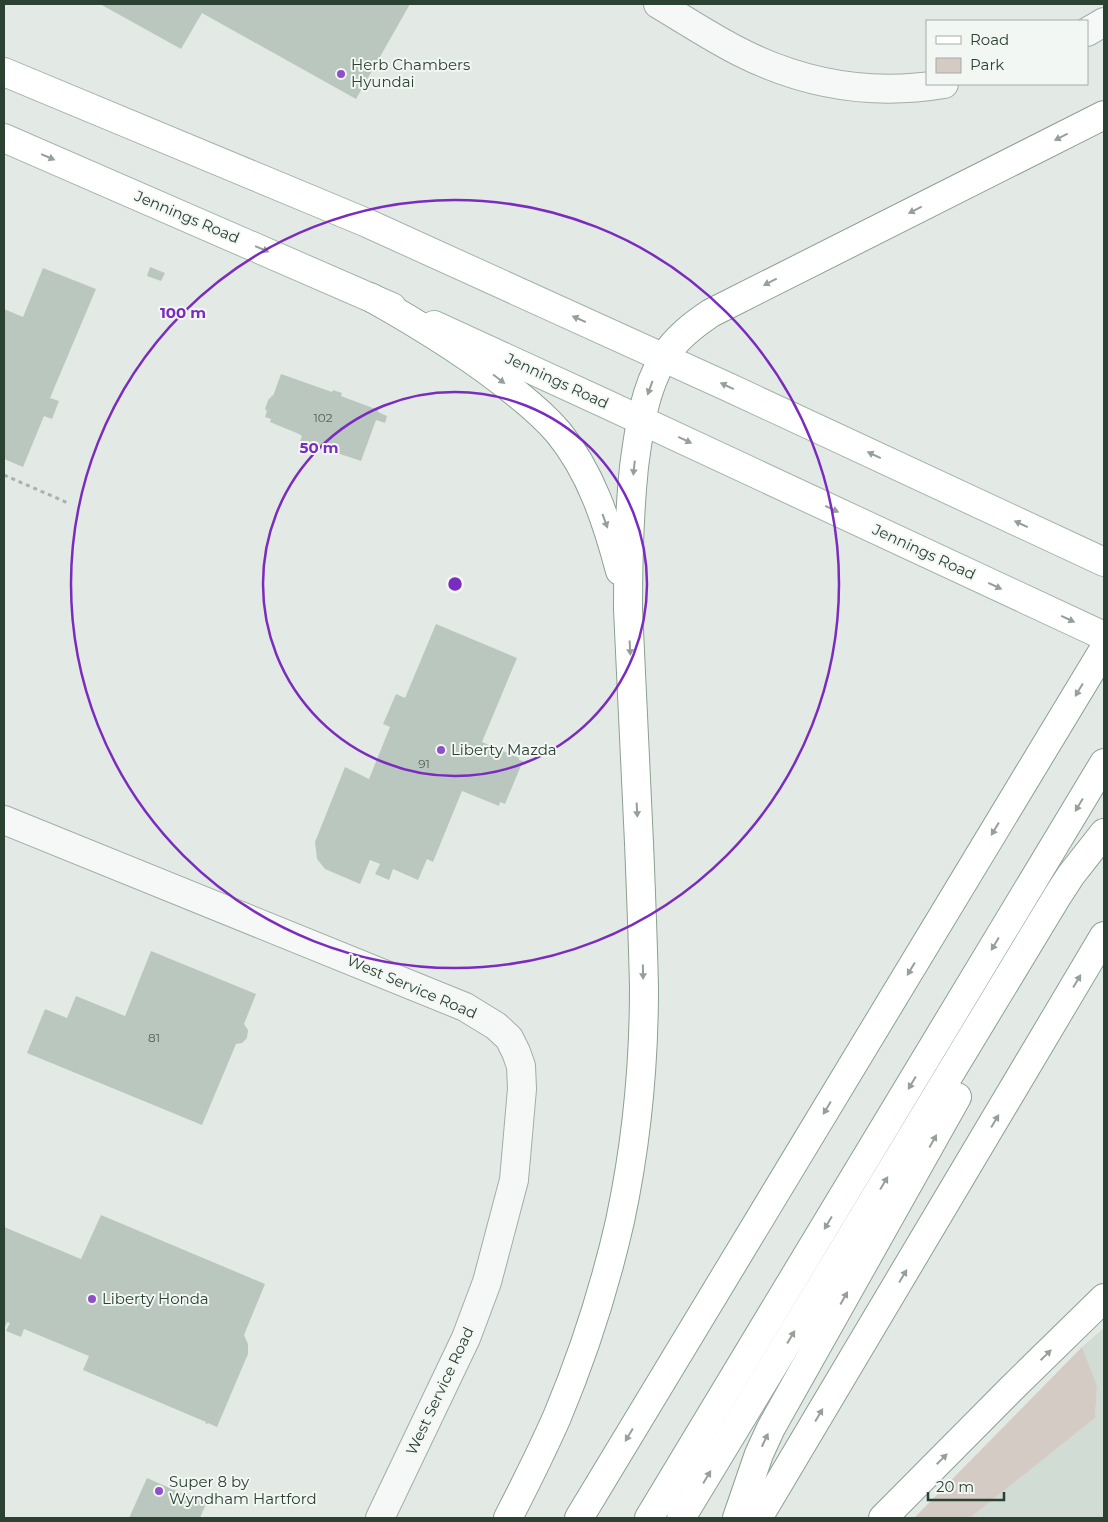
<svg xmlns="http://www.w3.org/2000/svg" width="1108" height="1522" font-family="Montserrat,sans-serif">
<rect width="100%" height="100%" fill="#e3eae5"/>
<path fill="#d1dcd4" d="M1104,1328V1518H970L1095,1418L1097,1386L1082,1347Z"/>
<path fill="#d3cbc4" d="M1082,1347L1097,1386L1095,1418L970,1518H914Z"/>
<g fill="#bac7be">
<path d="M100,4H410L356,99L202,13L181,49Z"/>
<path d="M150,267L165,273L161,281L147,276Z"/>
<path d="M43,268L96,289L50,398L59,401L52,419L44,416L23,467L4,459V309L23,317Z"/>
<path d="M281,374L332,392L333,390L342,393L341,396L378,410V412L387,416L385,423L376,420L361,461L328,450L327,452L300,441L302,436L299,434L270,422L271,419L265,417L267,411L265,409L269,398L270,399L272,395L273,396Z"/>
<path d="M436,624L517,658L482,742L519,758V760L523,761L505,804L500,802L499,806L462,791L433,862L427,859L418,880L393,869L389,880L375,874L380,864L370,860L360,884L325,869L317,859L315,842L345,767L369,779L390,727L383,724L396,694L405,698Z"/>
<path d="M151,951L256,994L244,1024L248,1030L247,1038L242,1043L236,1044L202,1125L27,1053L45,1009L67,1018L76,996L125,1016Z"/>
<path d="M101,1215L265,1284L244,1335L248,1344V1354L217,1427L208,1423L207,1424L205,1423L206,1422L83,1370L89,1356L24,1329L21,1337L6,1331L10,1323L7,1322L4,1329V1227L81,1259Z"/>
<path d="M147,1478L206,1504L200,1518H129Z"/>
</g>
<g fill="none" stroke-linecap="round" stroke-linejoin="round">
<defs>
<g id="minor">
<path d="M658,4C685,20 712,38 740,52C805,85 872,96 944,84"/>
<path d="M1087,32L1104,22"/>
<path d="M4,820L465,1007L496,1026L509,1038L516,1052L521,1066L522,1089L514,1180L487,1282L466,1338L380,1518"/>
</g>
<g id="major">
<path d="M4,72L367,223L728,387L1104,562"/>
<path d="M4,138L392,307"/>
<path d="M434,325L604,403L1104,636"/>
</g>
<g id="highway">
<path d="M370,297C420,325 471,356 516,393C531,405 546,418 558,432C591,472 607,522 620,571"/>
<path d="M508,1518C525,1485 542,1451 557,1417C583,1355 605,1287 620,1221C636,1146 644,1065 644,988C643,940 641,892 639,843C635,765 632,687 628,609C628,562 629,515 634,467C639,429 644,390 664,357C676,338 693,325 711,313L1104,115"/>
<path d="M579,1518L1104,649"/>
<path d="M649,1518L1104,763"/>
<path d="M681,1518L1058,895L1071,875L1104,833"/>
<path d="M737,1518L759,1454L771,1428L957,1097"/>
<path d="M758,1518L1104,936"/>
<path d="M883,1518L1011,1389L1104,1298"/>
</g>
</defs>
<use href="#minor" stroke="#a1ada5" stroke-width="30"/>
<use href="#major" stroke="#a2b5a8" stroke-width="30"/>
<use href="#highway" stroke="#8ba091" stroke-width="30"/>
<path stroke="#a8b2ac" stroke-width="3" stroke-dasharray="4 4" stroke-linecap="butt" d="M4,475L68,503"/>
<use href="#minor" stroke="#f5f8f6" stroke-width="28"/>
<use href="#major" stroke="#fff" stroke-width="28"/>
<use href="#highway" stroke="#fff" stroke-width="28"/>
</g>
<defs><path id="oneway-solid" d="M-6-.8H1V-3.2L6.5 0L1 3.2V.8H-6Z" transform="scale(1.25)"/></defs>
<g fill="#95a098">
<use href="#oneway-solid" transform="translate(1061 137) rotate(153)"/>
<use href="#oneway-solid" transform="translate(48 157) rotate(23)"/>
<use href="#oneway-solid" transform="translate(915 210) rotate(153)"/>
<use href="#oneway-solid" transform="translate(262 249) rotate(23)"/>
<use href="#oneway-solid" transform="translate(770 282) rotate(153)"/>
<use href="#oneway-solid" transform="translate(579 319) rotate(-156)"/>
<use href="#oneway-solid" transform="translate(499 379) rotate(37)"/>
<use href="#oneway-solid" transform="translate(727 386) rotate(-155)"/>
<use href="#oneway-solid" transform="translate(650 388) rotate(110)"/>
<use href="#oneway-solid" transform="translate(685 440) rotate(25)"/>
<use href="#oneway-solid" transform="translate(874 455) rotate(-155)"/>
<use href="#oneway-solid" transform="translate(634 468) rotate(96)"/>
<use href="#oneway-solid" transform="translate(832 509) rotate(25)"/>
<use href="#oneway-solid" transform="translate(605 521) rotate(70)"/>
<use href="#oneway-solid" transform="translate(1021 524) rotate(-155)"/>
<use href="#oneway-solid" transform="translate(995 586) rotate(25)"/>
<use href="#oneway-solid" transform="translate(1068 619) rotate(25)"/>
<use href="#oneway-solid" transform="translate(630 648) rotate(87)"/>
<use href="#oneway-solid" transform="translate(1079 690) rotate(121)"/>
<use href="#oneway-solid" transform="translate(1079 805) rotate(121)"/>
<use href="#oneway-solid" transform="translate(637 810) rotate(87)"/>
<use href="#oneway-solid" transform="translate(995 829) rotate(121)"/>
<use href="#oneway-solid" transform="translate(995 944) rotate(121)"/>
<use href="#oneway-solid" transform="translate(911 969) rotate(121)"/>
<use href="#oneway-solid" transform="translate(643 972) rotate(89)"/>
<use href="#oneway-solid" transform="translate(1077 981) rotate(-59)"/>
<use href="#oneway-solid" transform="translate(912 1083) rotate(121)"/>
<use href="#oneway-solid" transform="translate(827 1108) rotate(121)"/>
<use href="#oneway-solid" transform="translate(995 1121) rotate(-59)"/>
<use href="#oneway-solid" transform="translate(933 1141) rotate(-61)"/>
<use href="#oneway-solid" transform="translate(884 1183) rotate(-59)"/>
<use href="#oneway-solid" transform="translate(828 1223) rotate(121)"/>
<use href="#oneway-solid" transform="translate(903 1276) rotate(-59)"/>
<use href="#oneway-solid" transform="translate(844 1298) rotate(-61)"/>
<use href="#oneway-solid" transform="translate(791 1337) rotate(-59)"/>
<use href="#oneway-solid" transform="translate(1046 1355) rotate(-44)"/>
<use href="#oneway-solid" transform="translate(819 1415) rotate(-59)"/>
<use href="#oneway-solid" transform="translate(629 1435) rotate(121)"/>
<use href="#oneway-solid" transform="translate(765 1440) rotate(-65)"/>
<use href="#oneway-solid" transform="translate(942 1459) rotate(-45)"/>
<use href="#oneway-solid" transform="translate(707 1477) rotate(-59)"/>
</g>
<g fill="none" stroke="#7b2cbf" stroke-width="2.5">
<circle cx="455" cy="584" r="192"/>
<circle cx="455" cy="584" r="384"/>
</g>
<g fill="#8f4fc8" stroke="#f2f7f4" stroke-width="2">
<circle cx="341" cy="74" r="5"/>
<circle cx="441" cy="750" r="5"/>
<circle cx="92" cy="1299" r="5"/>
<circle cx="159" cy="1491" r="5"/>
</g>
<g text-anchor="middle" stroke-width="4" stroke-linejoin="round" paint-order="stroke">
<g font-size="12" fill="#4f6255">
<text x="323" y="422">102</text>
<text x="424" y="768">91</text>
<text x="154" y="1042">81</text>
</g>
<g font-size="15" fill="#2b4132" stroke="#f2f7f4" text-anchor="start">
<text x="351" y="70">Herb Chambers<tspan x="351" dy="17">Hyundai</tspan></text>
<text x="451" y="755">Liberty Mazda</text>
<text x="102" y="1304">Liberty Honda</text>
<text x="169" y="1487">Super 8 by<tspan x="169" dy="17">Wyndham Hartford</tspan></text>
</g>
<g font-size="15" fill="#2b4132" stroke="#f2f7f4">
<text transform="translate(187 217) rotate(23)" y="5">Jennings Road</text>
<text transform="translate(557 381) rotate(25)" y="5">Jennings Road</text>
<text transform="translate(924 552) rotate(25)" y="5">Jennings Road</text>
<text transform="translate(412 987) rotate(23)" y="5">West Service Road</text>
<text transform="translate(440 1391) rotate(-65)" y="5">West Service Road</text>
</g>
</g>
<circle cx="455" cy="584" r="8" fill="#7b2cbf" stroke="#f2f7f4" stroke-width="2.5"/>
<g font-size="15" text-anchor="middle" font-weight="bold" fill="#7b2cbf" stroke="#f2f7f4" stroke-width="4" stroke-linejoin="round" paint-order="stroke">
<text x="183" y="318">100 m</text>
<text x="319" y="453">50 m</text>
</g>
<rect width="1108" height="1522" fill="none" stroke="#2b4132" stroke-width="10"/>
<rect x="926" y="20" width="162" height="65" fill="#f2f7f4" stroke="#a2aea6"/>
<rect x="936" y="36" width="25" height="8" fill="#ffffff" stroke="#a2aea6"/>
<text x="970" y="45" font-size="15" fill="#2b4132">Road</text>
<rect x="936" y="58" width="25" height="15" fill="#d3cbc4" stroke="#a2aea6"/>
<text x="970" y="70" font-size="15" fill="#2b4132">Park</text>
<path d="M928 1492v8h76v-8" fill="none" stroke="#2b4132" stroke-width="2.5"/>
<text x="936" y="1492" font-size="15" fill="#2b4132" stroke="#f2f7f4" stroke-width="4" paint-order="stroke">20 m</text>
</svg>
